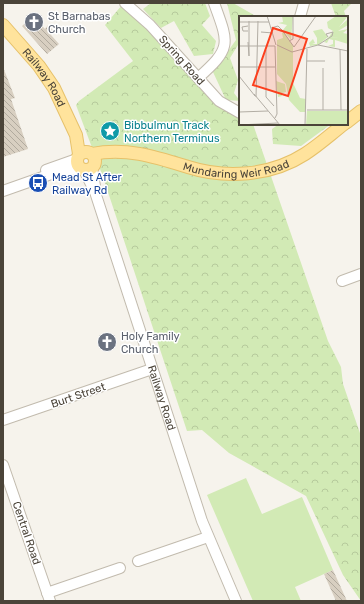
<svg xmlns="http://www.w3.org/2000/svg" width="364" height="604" font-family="Rubik,sans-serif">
<defs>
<pattern id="forest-crowns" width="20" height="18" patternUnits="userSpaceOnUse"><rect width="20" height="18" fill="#d2eab5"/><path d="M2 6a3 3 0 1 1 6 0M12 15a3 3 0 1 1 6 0" fill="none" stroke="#b6ca9c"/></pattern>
<pattern id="building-back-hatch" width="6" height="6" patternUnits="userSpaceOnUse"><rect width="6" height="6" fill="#d8cfc1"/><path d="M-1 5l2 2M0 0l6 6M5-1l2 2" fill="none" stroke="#b1aa9e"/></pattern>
</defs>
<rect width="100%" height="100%" fill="#f6f3ec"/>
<g fill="url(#forest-crowns)">
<path d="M151,3H205L210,16L202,25L216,41L213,54L194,56L174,21L161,28L143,9Z"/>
<path d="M227,3H233L254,15L268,17H240V49L238,45L230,58L238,80L234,93L240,101L226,100L213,72L236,40Z"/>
<path d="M331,3H352L344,11L346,17H336Z"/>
<path d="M122,5L151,31L176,63L240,113V124H253L328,341L341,367L343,384L361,436V601L343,575L306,496L229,453L202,430L187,431L103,177L76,105L79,101L133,61L105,25Z"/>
<path d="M279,124H331L301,146L273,144L272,129Z"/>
</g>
<path fill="#d2eab5" d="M246,478L262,514L302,497L333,570L295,587L301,601H253L207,495Z"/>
<g fill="url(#building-back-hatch)">
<path d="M33,16L45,29L48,25L54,31L51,35L59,44L47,54L22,26Z"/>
<path d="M3,67L15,98L11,99L28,149L3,157Z"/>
<path d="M333,570L347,601H336L324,574Z"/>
</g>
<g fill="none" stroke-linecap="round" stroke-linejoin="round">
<defs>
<g id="minor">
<path d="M125,3L150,25L219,101L240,113"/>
<path d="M300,17L304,3"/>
<path d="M198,78C232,48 229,44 214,3"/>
<path d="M92,168L95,186"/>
<path d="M46,170L77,159"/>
<path id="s1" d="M84,170L95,192L202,521L236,601"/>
<path d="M3,191L54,173L80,168"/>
<path d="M342,281L361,274"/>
<path d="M3,420L152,369"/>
<path d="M3,465L50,601"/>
<path d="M138,561L208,537"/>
<path d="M47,593L120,568"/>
</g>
<g id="major">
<path id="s2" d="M3,25L39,66L54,88L76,135L79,154"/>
<path d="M347,122L361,111"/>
<circle cx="86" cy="161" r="9"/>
<path id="s3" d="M92,154C126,147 156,157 188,167C226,179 271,176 305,154C319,145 331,134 344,124"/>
</g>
</defs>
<use href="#minor" stroke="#c2bbae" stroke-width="12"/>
<use href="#major" stroke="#e6c16a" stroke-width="14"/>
<use href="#minor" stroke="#fff" stroke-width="10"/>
<use href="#major" stroke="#ffe39c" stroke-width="12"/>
</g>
<defs>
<symbol id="church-disc" viewBox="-11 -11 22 22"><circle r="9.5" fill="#6b7280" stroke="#fff"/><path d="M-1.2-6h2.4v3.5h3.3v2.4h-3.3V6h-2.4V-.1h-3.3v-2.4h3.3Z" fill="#fff"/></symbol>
<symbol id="sight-disc" viewBox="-11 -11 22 22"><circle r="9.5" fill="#0f9aa8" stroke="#fff"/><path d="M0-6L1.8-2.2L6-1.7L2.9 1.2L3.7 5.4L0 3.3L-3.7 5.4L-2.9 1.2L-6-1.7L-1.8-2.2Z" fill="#fff"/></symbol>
<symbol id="bus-disc" viewBox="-11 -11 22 22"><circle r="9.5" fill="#1a4fb4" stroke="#fff"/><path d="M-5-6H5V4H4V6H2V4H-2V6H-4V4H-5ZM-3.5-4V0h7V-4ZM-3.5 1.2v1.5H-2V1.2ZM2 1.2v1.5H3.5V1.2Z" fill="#fff"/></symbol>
</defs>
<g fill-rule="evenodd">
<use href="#church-disc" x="23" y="11" width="22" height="22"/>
<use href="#sight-disc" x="99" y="120" width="22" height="22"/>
<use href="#bus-disc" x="27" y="172" width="22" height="22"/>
<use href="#church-disc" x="96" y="331" width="22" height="22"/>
</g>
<g text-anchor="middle" stroke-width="3" stroke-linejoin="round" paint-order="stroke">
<g font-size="11" fill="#5b616d" stroke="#fff" text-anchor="start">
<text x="48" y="20">St Barnabas<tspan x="48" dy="13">Church</tspan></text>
<text x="121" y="340">Holy Family<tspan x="121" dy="13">Church</tspan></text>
</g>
<g font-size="11" fill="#4b4439" stroke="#fff">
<text transform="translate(182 60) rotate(48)" y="4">Spring Road</text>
<text dy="4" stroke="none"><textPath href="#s2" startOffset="67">Railway Road</textPath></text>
<text dy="4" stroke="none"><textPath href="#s3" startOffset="147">Mundaring Weir Road</textPath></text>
<text transform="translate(78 395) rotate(-19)" y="4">Burt Street</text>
<text dy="4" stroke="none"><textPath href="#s1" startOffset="241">Railway Road</textPath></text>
<text transform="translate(27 533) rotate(71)" y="4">Central Road</text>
</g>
<g font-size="11" fill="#0d838f" stroke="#fff" text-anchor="start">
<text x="124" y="129">Bibbulmun Track<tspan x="124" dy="13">Northern Terminus</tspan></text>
</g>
<g font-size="11" fill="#164399" stroke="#fff" text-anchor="start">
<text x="52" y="181">Mead St After<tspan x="52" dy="13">Railway Rd</tspan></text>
</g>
</g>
<g transform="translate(239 16)">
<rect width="109" height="109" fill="#f6f3ec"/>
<path d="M97,0H109L100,11L109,3V9L99,15L109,13L104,17L109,18V23L90,21L94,15L89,12L88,6Z" fill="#d2eab5"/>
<path d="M43,0H54L52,24L44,14L48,9L39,7L44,6ZM83,13L89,21L79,29L71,30L70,27L74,23L76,27L73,28H78V22L74,15ZM45,16L54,30V67L61,82L67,83L66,96H61L50,84L47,68L38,58V24L44,22L43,17ZM90,21L108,22L109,28L96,24V31L89,30L94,28V24L90,23L88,27L85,26ZM68,95H109V109H67Z" fill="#d2eab5"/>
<path d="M37,65L46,68L47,76L43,77V80L39,81Z" fill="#d2eab5"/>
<path fill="none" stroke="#b2ada4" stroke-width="1" d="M0,6H30L28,0M30,6L37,29M9,10L3,11L4,15H9M32,12L39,10L43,14L55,31L77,0M22,16L34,17M50,25L54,23V0M9,26L10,40V5M38,29L53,36L79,29L109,35M79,29L93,20L94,16L87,18L89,21M0,30H36M101,33L102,94M27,34V81L35,90M68,45H86M0,51H36M84,52V94M0,60L16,80M15,78L41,109M17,81L19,5M68,94H109M0,96L29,95M36,102L38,98L36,30M0,109L39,107M66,109L68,33"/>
<path fill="#fc3f1d" fill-opacity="0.15" stroke="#fc3f1d" stroke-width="2" d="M34,12L68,23L49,80L14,69Z"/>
<rect width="109" height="109" fill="none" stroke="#4b4439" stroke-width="2"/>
</g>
<rect width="364" height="604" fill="none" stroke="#4b4439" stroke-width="8"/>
</svg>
